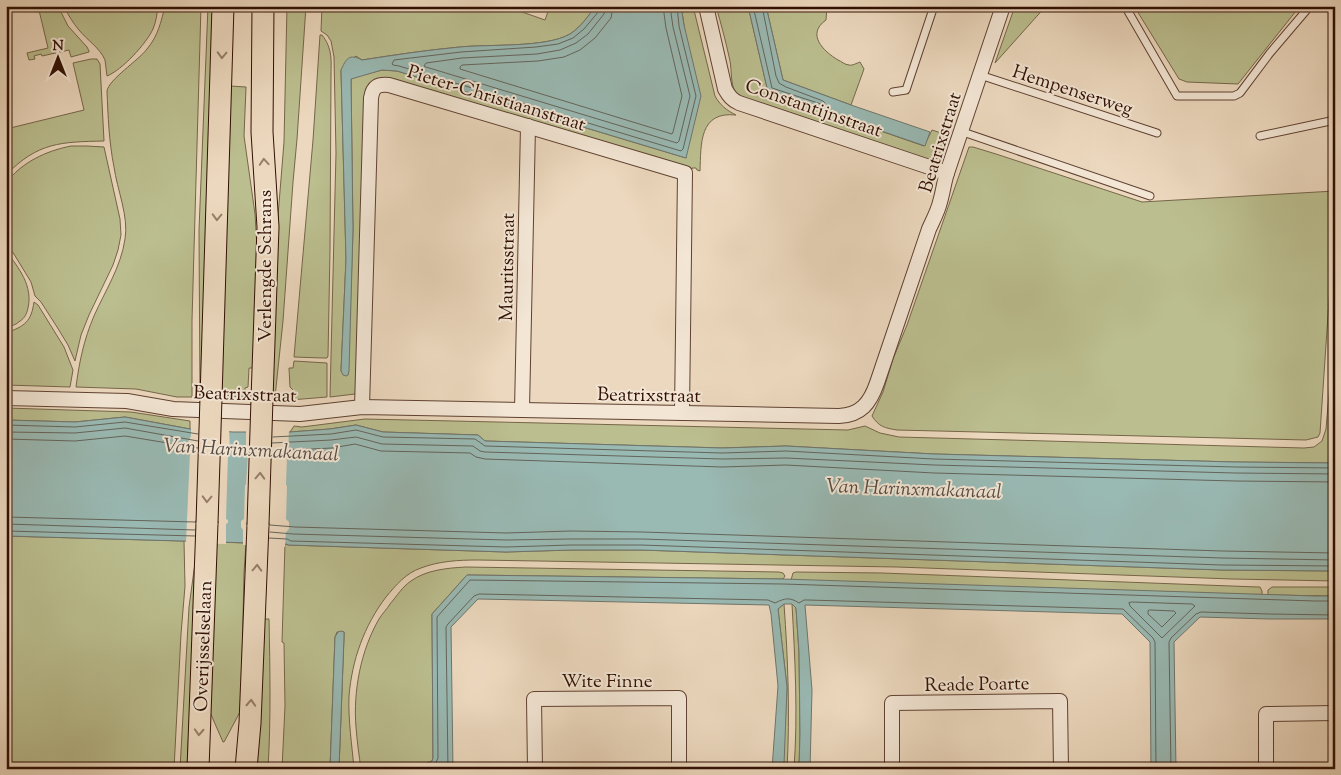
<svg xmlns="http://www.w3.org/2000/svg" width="1341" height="775" font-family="'Sorts Mill Goudy',serif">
<rect width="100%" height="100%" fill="#ecd8be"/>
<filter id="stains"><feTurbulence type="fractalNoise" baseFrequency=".004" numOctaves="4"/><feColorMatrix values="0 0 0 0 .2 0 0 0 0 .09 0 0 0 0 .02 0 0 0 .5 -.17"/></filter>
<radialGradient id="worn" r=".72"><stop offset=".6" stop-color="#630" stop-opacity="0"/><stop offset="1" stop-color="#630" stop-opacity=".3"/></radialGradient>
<g fill="#bbbe8f" stroke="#766649">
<path d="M38,6H58L68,26L87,47L89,51V52L71,57L69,50L42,56L41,54L34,56L35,59L29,60L27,53L48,48Z"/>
<path d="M64,6H158C157,14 156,22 153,29C146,44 122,70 107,76C106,71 106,65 105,60C100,48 87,40 79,30C73,23 68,15 64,6Z"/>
<path d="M165,6H201L192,320V397H177L136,389L76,387C79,363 84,339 94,316C105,291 121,267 125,239C129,217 117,189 114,167C109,142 108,116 107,91C109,79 138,61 147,49C158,36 161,22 165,6Z"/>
<path d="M208,6H214L203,397H200L199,230Z"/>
<path d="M287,6H306L297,139L293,182L283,321L275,397H272L278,216L284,142Z"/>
<path d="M322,6H505L545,20L550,6H596C588,16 581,27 570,34C546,48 489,44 460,47C427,50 394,55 362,60L356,56L341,70L346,259L341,371L348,375L353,230L351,78L382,70L397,71L686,158L684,25L681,6H693L715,96C720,105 726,110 736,115C699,111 701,144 700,171L697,170L696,168H692V169L397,80C386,77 372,78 366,89L357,389L355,394L330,397L336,153L334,57L331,41L327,35L321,31Z"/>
<path d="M716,6H748L768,92L924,146L932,130L947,135L943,148L939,154L941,157L931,160L926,159L737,95C730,86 732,71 730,61C726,42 721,24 716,6Z"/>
<path d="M766,6H827L826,20C806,34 823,51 838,60C841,61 845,65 849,65C852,66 857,63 860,62L864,69L851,105L783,80Z"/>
<path d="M1015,6H1046L995,63Z"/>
<path d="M1134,6H1300L1238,84L1187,82L1179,79Z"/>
<path d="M320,35H322C333,49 331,61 331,77L330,251L328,356L327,358H323L294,357L313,140Z"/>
<path d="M91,59H97L100,64L104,141C61,142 38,142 6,175V129L84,110L73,63Z"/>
<path d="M230,86L246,87L244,136L255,214L257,248L253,368H249L248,387L245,388V397L219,395Z"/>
<path d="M71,146H87L104,147L120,219L121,235L118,250L113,265L89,315L81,335L75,361L68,345L57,327L41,302L35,296L31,282L6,241V183C22,162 46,151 71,146Z"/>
<path d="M969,147H973L996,154L1142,202L1335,191V264L1331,271L1320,433L1318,437L1306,440L897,430C885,428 879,427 872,416L883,392L893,359L907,325Z"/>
<path d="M6,251C19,268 33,286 28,308C27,313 25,318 20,321C16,325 11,326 6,328Z"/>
<path d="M34,302L38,305L64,347L73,370L70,387L6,385V333C25,326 31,322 34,302Z"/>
<path d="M1335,323V463L1235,462L934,454L786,446L722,448L485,441L478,435L383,432L356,425L330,429L290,432L294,426L302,427L365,419L848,430L865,426L880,433L899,437L1304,448L1314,447L1322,441L1326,429Z"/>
<path d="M294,361L327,363V397L290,400L293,396V390L290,387L289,368H293Z"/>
<path d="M6,408L131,412L190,421V429L125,417L75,422L6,420Z"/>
<path d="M6,536L184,541L185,586L181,634L174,769H6Z"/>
<path d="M217,542L246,543L244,573L241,710L224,742H223L209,710L214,587Z"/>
<path d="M285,544L288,545L506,552L571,550H641L1222,570L1335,571V581L1232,579L897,567L478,560C459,560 439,561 421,568C406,573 396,585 386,597C364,626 352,660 349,696C348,720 352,745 354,769H339L344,637V632H337L335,637L330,769H282L285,706L284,643L282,642Z"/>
<path d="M197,562L187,769H180L189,607L195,563Z"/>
<path d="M466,567L779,572L783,573L785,576L783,579L467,575L432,614L433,758L432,761L413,769H361C359,755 357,741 356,727C353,691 361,650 379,619C382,614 387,609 390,604C397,596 402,587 411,581C426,570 447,568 466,567Z"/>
<path d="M796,572L882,573L1258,587H1260L1262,591V595L791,580L793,573Z"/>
<path d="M1272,587H1335V596L1268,595V590Z"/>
<path d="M784,604C788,659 790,714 787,769H783L787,687L778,609Z"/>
<path d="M792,604L796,608L799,652L800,733L799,769H794C798,714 795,659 792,604Z"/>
<path d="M263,619H269C270,669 271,719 268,769H255Z"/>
</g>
<g fill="#99b9b3" stroke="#6f756d">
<path d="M596,6H681L684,25L701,96L686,158L397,71L382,70L351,79L353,230L349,371L348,375L346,376L343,375L341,371L346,259L341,70C346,59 349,53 362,60C395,55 427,50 460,47C489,44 546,48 570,34C581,27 588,16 596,6Z"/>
<path d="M748,6H766L783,80L851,105L930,132L925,146L768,92Z"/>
<path d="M125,417L190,429L233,432H290L330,429L356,425L383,432L478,435L485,441L722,448L786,446L934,454L1235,462L1335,463V571L1222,570L641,550H571L506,552L288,545L287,544L6,536V420L75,422Z"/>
<path d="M467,575L783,579L1315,596H1335V619H1269L1200,617L1174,642L1176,769H1151L1150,642L1122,614L805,605L812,690L810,769H799L800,733L799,652L796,608L792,604H784L778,609L787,687L784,765L783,769H772L778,686L771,614L769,605L478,599L451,627L453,769H413L432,761L433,758L432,614Z"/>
<path d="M341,631L344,632V637L339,769H330L335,637L338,632Z"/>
</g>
<g fill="#ecd8be">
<path d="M191,426L229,429L230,452L228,454L226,519L228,520V523L226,524V544L186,543L190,452L188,451V442L191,436Z"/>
<path d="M246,429L289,430L288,452H291L290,454L287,455L286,485L287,486L286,519L289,522V529L286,532L285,547L243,545V530L241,527V521L244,519L245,485H246L248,454H246Z"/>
</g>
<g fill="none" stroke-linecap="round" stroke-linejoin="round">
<g stroke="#64645b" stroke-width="1">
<path d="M600,6L599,11L584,29L573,38L558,44L536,47L461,52L394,60L392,64L393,65L399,66L681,151L683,149L696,96L679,26L677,6"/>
<path d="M606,6L604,14L588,34L576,43L560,50L537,54L462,58L426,63L424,66L426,67L677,143L679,141L690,96L673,27L670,6"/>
<path d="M613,6L611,18L595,38L580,50L564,57L538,61L462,65L460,67V69L672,134L673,132L682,96L666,28L663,6"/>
<path d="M753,6L772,88L824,105L825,103L823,101L786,87L779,83L776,76L762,6"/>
<path d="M6,425L75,427L125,422L198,434"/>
<path d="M6,432L75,433L125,428L198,441"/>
<path d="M273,437L331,434L356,430L383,437L475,439L485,446L722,453L786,451L934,459L1235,467L1335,468"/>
<path d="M6,439L75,441L125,436L198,448"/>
<path d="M272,443L331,440L356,437L382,444L473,446L480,451L485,452L722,459L786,458L934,465L1235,473L1335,474"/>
<path d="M272,451L332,448L355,444L381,451L470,453L476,457L485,459L722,467L786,465L934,473L1235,481L1335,482"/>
<path d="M6,517L195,522"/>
<path d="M6,524L195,530"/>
<path d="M270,525L295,527L506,533L571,531L642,532L1222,551L1335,553"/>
<path d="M6,531L195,536"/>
<path d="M270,532L293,534L506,540L571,539H642L1222,558L1335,560"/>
<path d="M269,538L287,539L291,541L506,547L571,545H641L1222,565L1335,566"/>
<path d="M1132,602L1192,604L1195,606L1162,638L1130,606L1129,603Z"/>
<path d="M1150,610L1174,611L1176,613L1162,627L1148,614V611Z"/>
<path d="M427,769L435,765L438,758L437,617L470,580L783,584L1315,601H1335"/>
<path d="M448,769L446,627L448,624L474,596L479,594L768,600L775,603C785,598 790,597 799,603L804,600H808L1123,609L1153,638L1155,642L1156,769"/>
<path d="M1171,769L1169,642L1171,638L1196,614L1201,612L1269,614L1335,615"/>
</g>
<defs>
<g id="lane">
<path d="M1125,6L1177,96H1234L1240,93L1270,53L1310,6"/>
<path d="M980,75L1157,133"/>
<path d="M893,92L906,90L934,6"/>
<path d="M960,131L1150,196"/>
<path d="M1260,136L1335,120"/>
</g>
<g id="street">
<path d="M706,6L725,89C729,96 732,100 739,103L947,173"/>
<path d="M6,398L127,401L173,409L300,414L362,407L839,416C861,415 870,403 877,383L929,229C933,220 938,211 940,202C943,192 944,182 947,173L1003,6"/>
<path d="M362,407L371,98C373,86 378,84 389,85L685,173L682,413"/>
<path d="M522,410L528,126"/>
<path d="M535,769L534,699L679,698V769"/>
<path d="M892,769V703L1060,701L1061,769"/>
<path d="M1266,769V714L1335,713"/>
</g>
<g id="primary">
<path d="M211,398L223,6"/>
<path d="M262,399L268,227L262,132L263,6"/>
<path d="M198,769L207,523"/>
<path d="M246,769L250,723L258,525"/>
</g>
</defs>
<use href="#lane" stroke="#5f4132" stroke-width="9"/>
<use href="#street" stroke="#5f4132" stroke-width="16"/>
<use href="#primary" stroke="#300f03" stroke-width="23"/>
<use href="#lane" stroke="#f3e6d5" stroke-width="7"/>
<use href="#street" stroke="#f3e6d5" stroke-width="14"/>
<use href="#primary" stroke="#ecd8be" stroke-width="21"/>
<defs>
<g id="primary-bridge">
<path d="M207,523L211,398"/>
<path d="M258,525L262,399"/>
</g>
</defs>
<use href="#primary-bridge" stroke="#300f03" stroke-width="23" stroke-linecap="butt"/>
<use href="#primary-bridge" stroke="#ecd8be" stroke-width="21"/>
</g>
<defs><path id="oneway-chevron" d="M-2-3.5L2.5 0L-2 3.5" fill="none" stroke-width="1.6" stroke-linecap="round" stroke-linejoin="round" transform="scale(1.25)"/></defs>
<g stroke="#977e6a">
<use href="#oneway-chevron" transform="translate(222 55) rotate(92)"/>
<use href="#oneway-chevron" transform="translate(264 162) rotate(-94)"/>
<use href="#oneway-chevron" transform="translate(217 217) rotate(92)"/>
<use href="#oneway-chevron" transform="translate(260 476) rotate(-88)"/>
<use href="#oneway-chevron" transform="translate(207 499) rotate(92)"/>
<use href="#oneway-chevron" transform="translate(257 568) rotate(-88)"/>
<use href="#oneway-chevron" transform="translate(251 703) rotate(-87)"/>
<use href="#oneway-chevron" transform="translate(199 732) rotate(93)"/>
</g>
<g text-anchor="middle" stroke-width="4" stroke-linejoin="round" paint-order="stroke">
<g font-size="19" fill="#300f03" stroke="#f3e6d5">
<text transform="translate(1073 89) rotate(18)" y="7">Hempenserweg</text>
<text transform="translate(497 97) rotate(17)" y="7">Pieter-Christiaanstraat</text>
<text transform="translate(814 107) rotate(19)" y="7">Constantijnstraat</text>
<text transform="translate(939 142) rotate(-73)" y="7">Beatrixstraat</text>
<text transform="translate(264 266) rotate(-90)" y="7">Verlengde Schrans</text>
<text transform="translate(506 267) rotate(-89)" y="7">Mauritsstraat</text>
<text transform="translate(245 393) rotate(2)" y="7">Beatrixstraat</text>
<text transform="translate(649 394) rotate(1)" y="7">Beatrixstraat</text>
<text transform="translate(202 646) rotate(-88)" y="7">Overijsselselaan</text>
<text x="607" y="687">Wite Finne</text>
<text transform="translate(977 683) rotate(-1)" y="7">Reade Poarte</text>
</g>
<g font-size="20" font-style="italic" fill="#554a41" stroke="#f3e6d5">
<text transform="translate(251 449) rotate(3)" y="7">Van Harinxmakanaal</text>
<text transform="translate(914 488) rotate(2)" y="7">Van Harinxmakanaal</text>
</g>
</g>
<rect width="1341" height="775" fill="none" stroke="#ecd8be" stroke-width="25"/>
<rect x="8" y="8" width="1326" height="760" fill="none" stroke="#300f03" stroke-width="2.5"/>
<rect x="12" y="12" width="1316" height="750" fill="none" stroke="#300f03"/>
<g transform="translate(58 58)" stroke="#f3e6d5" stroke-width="4" paint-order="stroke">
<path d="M0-4L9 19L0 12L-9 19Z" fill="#300f03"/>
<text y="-8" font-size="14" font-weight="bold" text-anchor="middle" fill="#300f03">N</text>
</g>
<rect width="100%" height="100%" filter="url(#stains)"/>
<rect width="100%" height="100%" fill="url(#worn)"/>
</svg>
